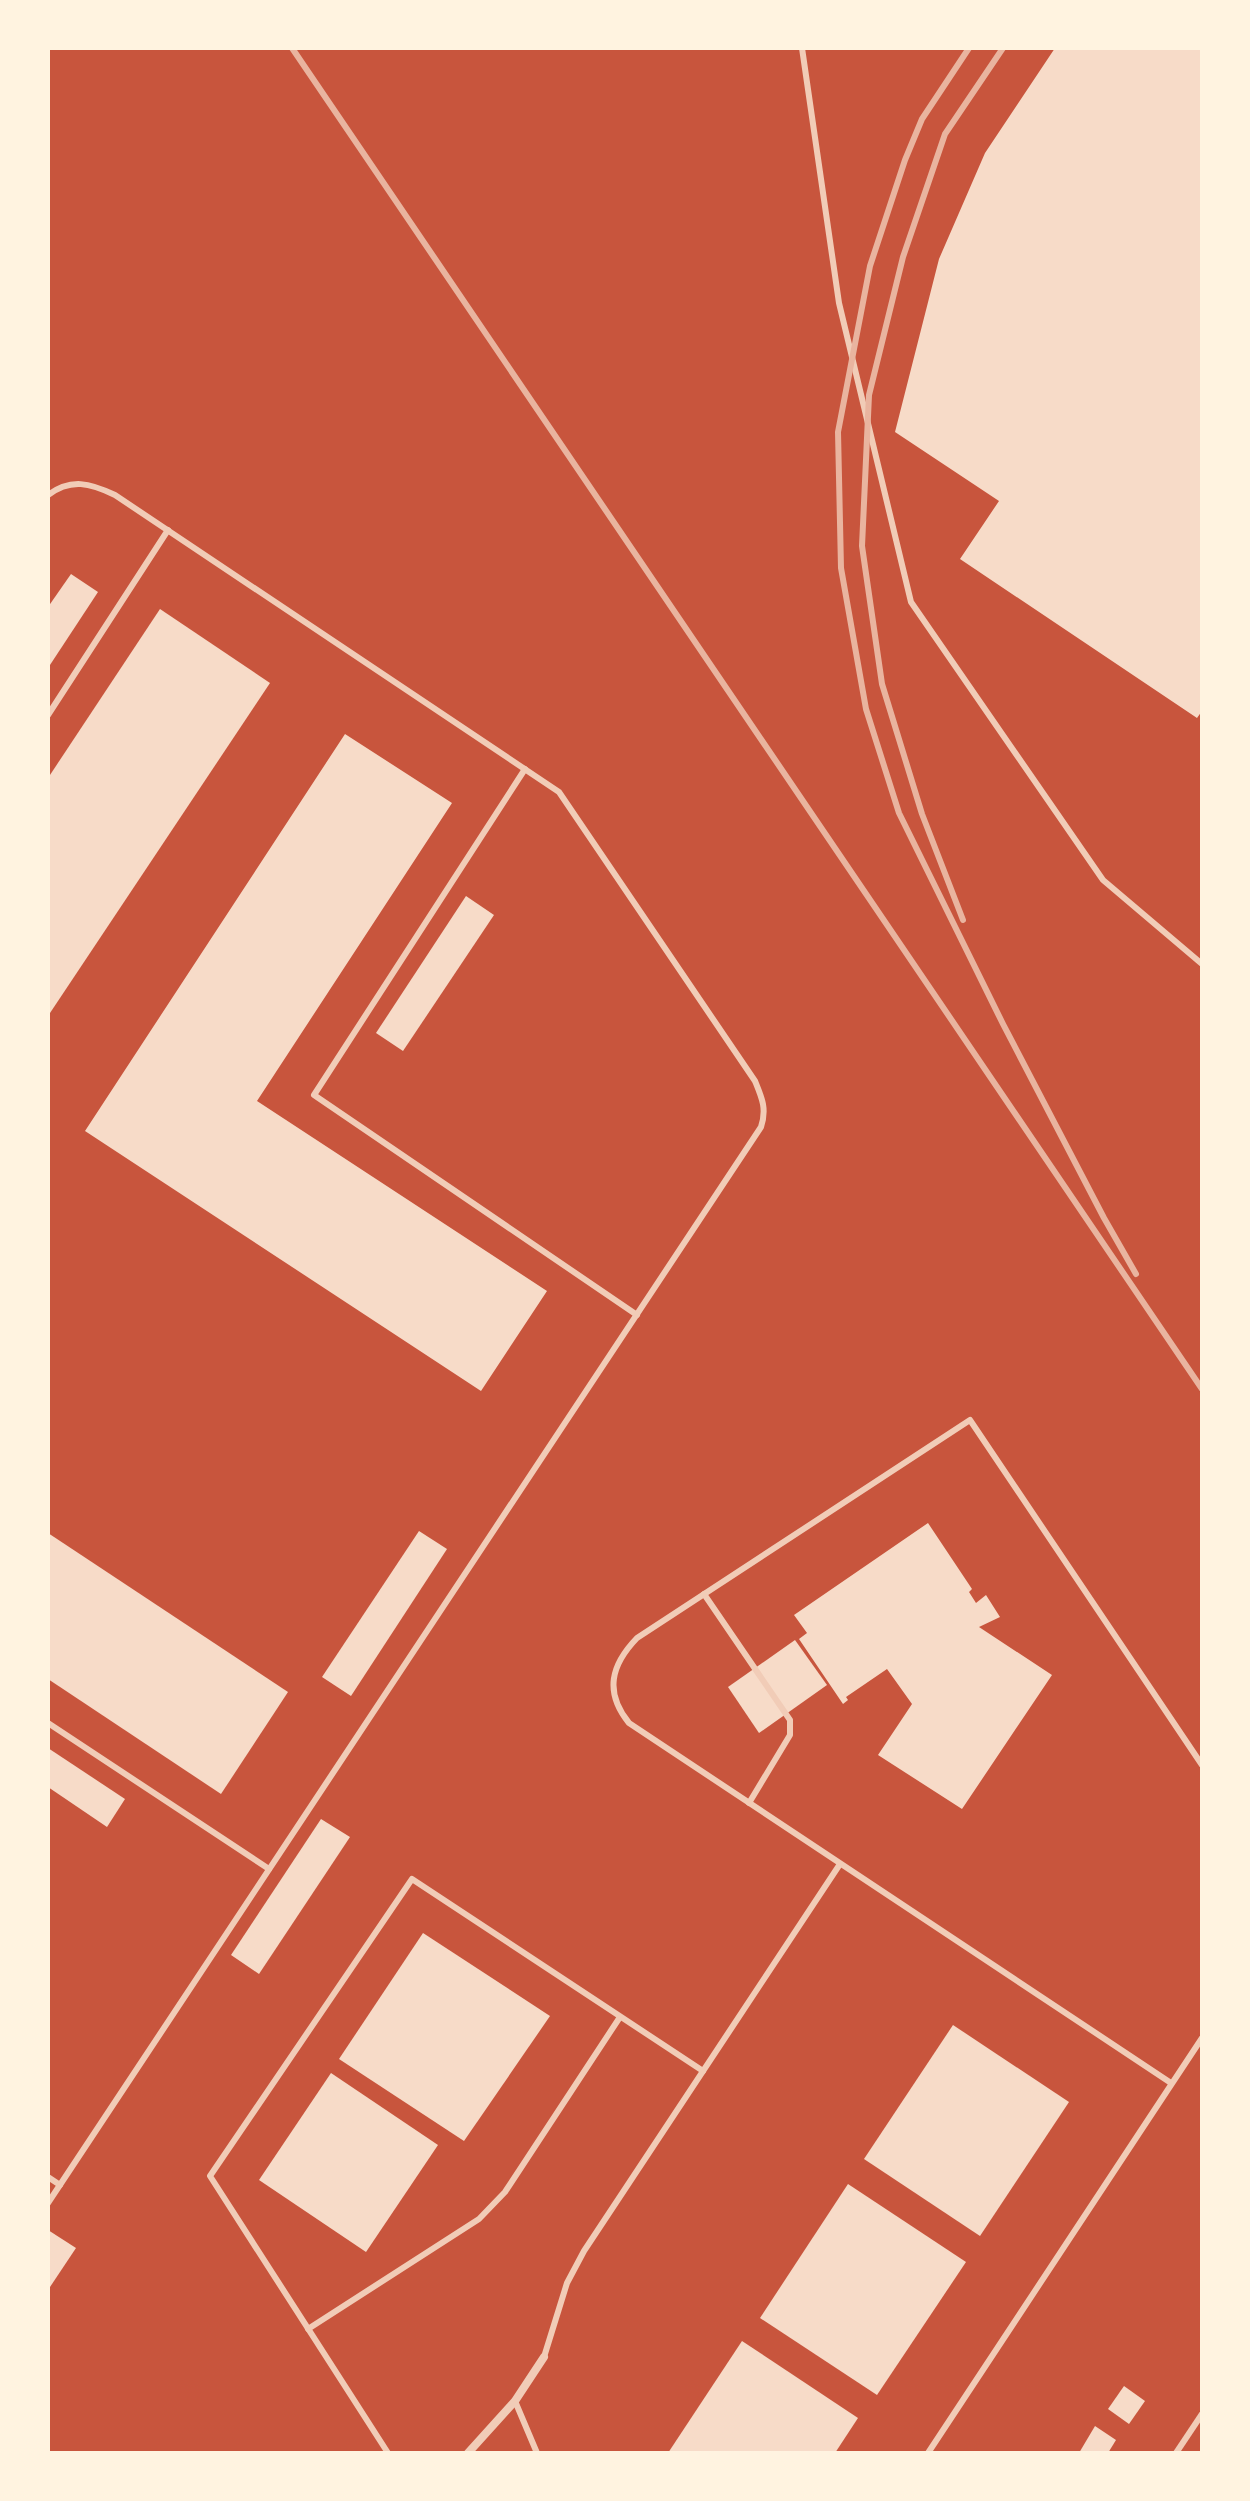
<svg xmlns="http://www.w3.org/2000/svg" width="1250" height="2501" font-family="Lora,serif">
<rect width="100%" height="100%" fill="#c8553d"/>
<g fill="#f7dbc8">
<path d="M1055,48H1202V711L1197,718L960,559L999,501L895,432L939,259L985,153Z"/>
<path d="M71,574L98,592L48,668V607Z"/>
<path d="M160,609L270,683L48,1016V778Z"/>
<path d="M345,734L452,803L257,1101L547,1291L481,1391L85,1131Z"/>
<path d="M466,896L494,915L403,1051L376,1033Z"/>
<path d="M928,1523L972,1589L969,1592L976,1603L986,1595L1000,1617L979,1627L1052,1675L962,1809L878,1755L912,1704L887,1669L846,1697L848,1700L843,1704L799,1639L807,1633L794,1615Z"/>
<path d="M419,1531L447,1549L351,1696L322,1677Z"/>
<path d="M48,1533L288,1692L221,1794L48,1679Z"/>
<path d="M795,1640L827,1685L759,1733L728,1687Z"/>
<path d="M48,1748L125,1799L107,1827L48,1787Z"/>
<path d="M321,1819L350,1837L259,1974L231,1955Z"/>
<path d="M423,1933L550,2016L464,2141L339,2059Z"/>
<path d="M953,2025L1069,2102L980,2236L864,2159Z"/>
<path d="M331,2073L438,2145L366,2252L259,2180Z"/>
<path d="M848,2184L966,2262L877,2395L760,2318Z"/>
<path d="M48,2230L76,2248L48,2290Z"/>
<path d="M742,2341L858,2418L835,2453H668Z"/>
<path d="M1124,2386L1145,2401L1129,2424L1108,2409Z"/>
<path d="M1095,2426L1116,2440L1108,2453H1079Z"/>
</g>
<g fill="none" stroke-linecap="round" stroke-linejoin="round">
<g stroke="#f1ccb7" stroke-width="6">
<path d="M802,48L839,303L911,602L1103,880L1202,964"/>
<path d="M48,495C71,478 90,483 115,495L559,792L755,1081C762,1098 767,1109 761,1127L48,2203"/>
<path d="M48,715L168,530"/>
<path d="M525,769L314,1095L637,1315"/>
<path d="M704,1594L790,1720V1735L749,1803"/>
<path d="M48,1723L269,1869"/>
<path d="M1171,2083L629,1723C604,1692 611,1665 637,1638L970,1420L1202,1765"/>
<path d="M48,2177L60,2185"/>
<path d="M308,2329L479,2219L505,2192L620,2017"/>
<path d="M544,2357L567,2283L584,2251L840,1864"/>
<path d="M515,2401L537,2453"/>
<path d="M388,2453L210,2176L412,1879L703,2071"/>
<path d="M928,2453L1202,2038"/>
<path d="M1176,2453L1202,2414"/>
</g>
<path stroke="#f1ccb7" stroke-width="8" d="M468,2453L515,2401L544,2357"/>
<g stroke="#e9b49f" stroke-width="6">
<path d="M292,48L1202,1389"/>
<path d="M969,48L922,119L905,160L870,266L838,432L841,568L866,709L899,813L1003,1024L1104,1218L1136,1274"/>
<path d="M963,920L922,814L882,684L862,546L869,395L903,257L945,134L1003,48"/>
</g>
</g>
<rect width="1250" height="2501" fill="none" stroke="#fff3e0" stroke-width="100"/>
</svg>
